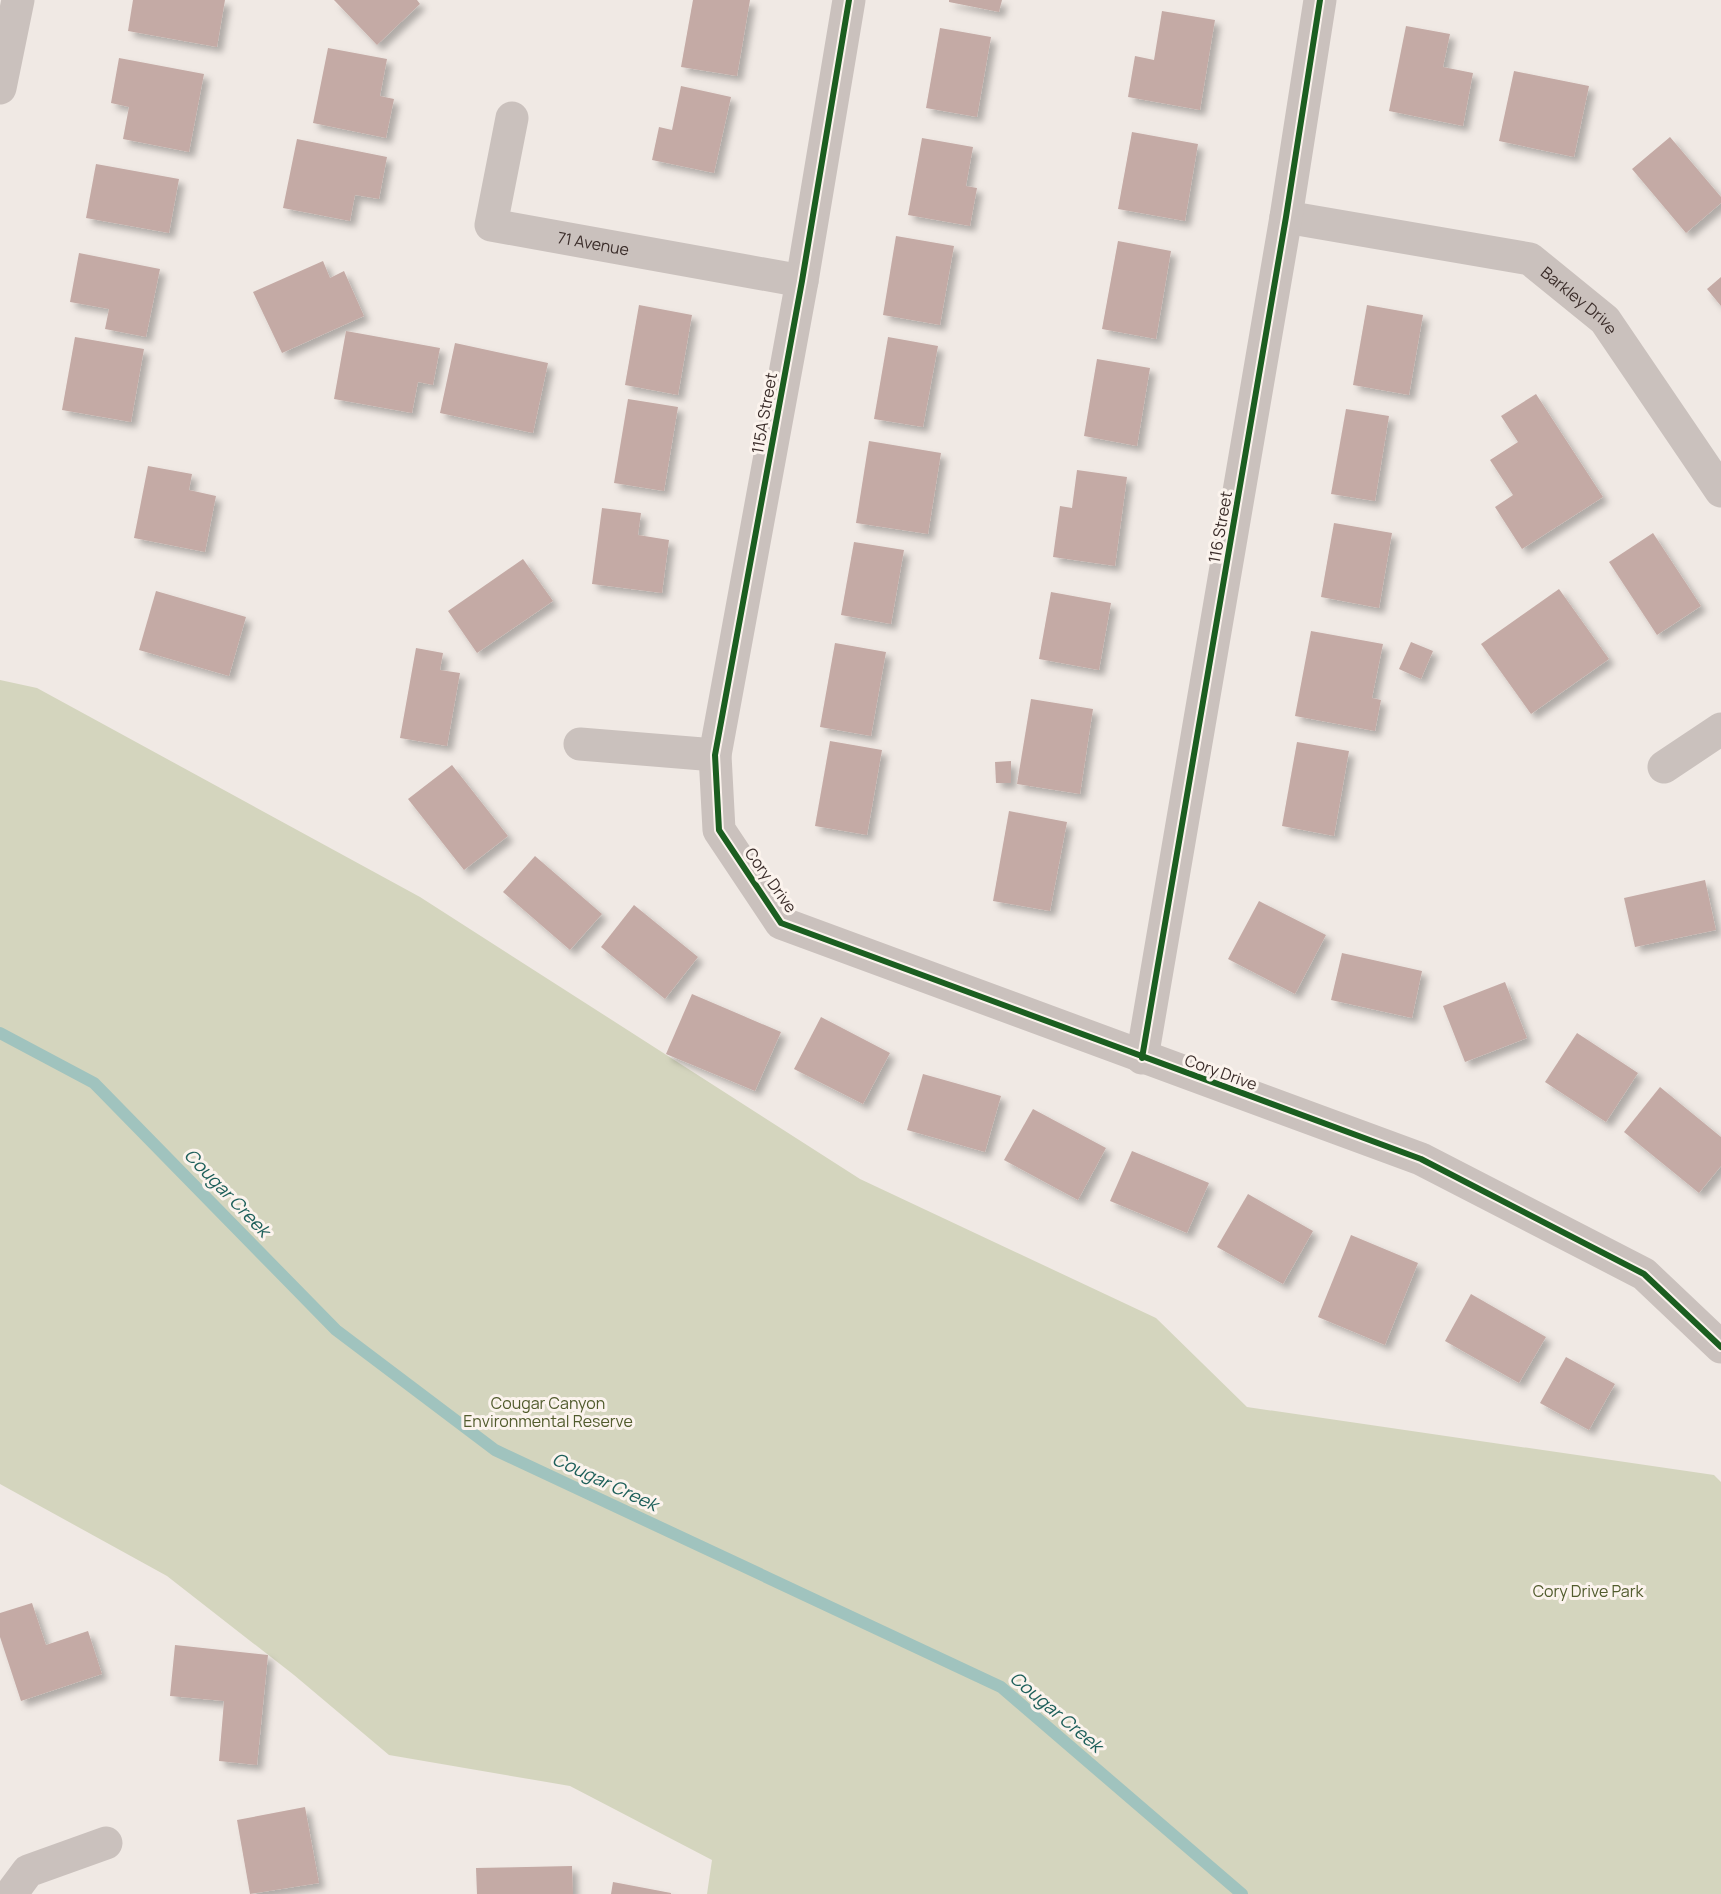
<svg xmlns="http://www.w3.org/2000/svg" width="1721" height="1894" font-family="Manrope,sans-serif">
<defs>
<filter id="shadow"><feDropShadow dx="5.5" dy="5.5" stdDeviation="3" flood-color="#0004"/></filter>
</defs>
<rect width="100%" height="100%" fill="#f0e9e4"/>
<path fill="#d4d5be" d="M0,680L37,688L420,897L860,1179L1156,1318L1247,1407L1714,1475L1721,1482V1894H707L712,1860L570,1786L389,1755L294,1675L167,1576L0,1484Z"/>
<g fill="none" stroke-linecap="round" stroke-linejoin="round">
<path stroke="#a0c3be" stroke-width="12" d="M0,1033L94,1083L336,1330L495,1450L1001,1687L1242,1894"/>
</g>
<g fill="#c4aaa5" filter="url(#shadow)">
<path d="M133,0H225L217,47L128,31Z"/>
<path d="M334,0H417L420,4L377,45Z"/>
<path d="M693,0H750L737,76L681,67Z"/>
<path d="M949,0H1002L999,12L949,2Z"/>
<path d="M1162,11L1215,20L1200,110L1128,97L1135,56L1154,60Z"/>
<path d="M1406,26L1450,34L1443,67L1473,73L1463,126L1389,111Z"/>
<path d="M940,28L991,37L977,117L926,108Z"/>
<path d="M328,48L387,59L380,96L394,99L386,138L313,123Z"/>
<path d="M119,58L204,74L189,152L123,139L129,107L111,103Z"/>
<path d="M1514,71L1589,86L1574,157L1499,141Z"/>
<path d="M681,86L731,97L714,173L652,160L659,127L672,130Z"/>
<path d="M1132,132L1198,144L1185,221L1118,209Z"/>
<path d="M1670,137L1721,197V203L1686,233L1632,169Z"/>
<path d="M922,138L973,147L966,186L977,188L970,226L908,215Z"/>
<path d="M297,139L387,157L379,199L355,195L350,221L283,208Z"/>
<path d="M96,164L179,179L169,233L86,218Z"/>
<path d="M896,236L954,246L940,325L883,315Z"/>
<path d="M1118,241L1171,251L1156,339L1102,329Z"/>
<path d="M79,253L160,269L146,337L105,329L109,309L70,302Z"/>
<path d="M323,261L330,278L344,271L364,316L282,353L253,292Z"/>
<path d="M1721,277V306L1707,289Z"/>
<path d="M639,305L692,315L678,395L625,385Z"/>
<path d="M1367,305L1423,315L1409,395L1353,385Z"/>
<path d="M346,331L440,348L433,385L418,382L412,413L334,399Z"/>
<path d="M75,337L144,349L131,422L62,410Z"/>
<path d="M888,337L938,346L923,427L874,419Z"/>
<path d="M455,343L548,363L533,433L440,413Z"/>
<path d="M1097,359L1150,368L1137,446L1084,436Z"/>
<path d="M1536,394L1603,497L1522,549L1495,507L1513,495L1490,460L1518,442L1501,416Z"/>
<path d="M628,399L678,407L664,491L614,483Z"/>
<path d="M1346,409L1389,416L1375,501L1331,494Z"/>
<path d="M869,441L941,453L928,534L856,523Z"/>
<path d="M148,466L192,474L189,490L216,496L205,552L134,538Z"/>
<path d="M1077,470L1127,477L1115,566L1053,557L1060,506L1072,508Z"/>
<path d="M602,508L641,513L638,535L669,540L662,593L592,584Z"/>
<path d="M1334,523L1392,533L1379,608L1321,597Z"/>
<path d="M1653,533L1701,606L1657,635L1609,562Z"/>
<path d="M854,542L904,550L891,624L841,615Z"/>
<path d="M523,559L553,601L477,653L448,611Z"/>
<path d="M1559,589L1609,659L1531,714L1481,644Z"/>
<path d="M156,591L246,617L229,676L139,650Z"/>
<path d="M1051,592L1111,603L1099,670L1039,659Z"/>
<path d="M1311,631L1383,644L1372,698L1381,700L1375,731L1295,716Z"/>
<path d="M1411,642L1433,651L1421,679L1399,669Z"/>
<path d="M835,643L886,652L871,736L820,727Z"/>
<path d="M416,648L443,653L440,670L460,673L447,746L400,738Z"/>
<path d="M1031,699L1093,709L1080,794L1017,784Z"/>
<path d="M830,741L882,750L867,835L815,826Z"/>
<path d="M1297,742L1349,751L1334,836L1282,826Z"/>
<path d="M1011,761V783H996L995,762Z"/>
<path d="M452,765L508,836L464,870L408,799Z"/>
<path d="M1009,811L1067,822L1050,911L993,901Z"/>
<path d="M535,856L602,914L570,950L503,892Z"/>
<path d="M1705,880L1716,930L1635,947L1624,898Z"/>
<path d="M1259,901L1326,935L1295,994L1228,959Z"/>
<path d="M634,905L698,957L665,999L601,947Z"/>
<path d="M1342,953L1422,971L1412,1018L1331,1000Z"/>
<path d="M1505,982L1527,1038L1465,1062L1443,1006Z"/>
<path d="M692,994L781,1032L755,1091L666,1054Z"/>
<path d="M821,1017L890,1053L863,1104L794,1069Z"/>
<path d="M1577,1033L1638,1073L1606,1122L1545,1082Z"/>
<path d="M923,1074L1001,1096L985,1152L907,1130Z"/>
<path d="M1660,1087L1721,1137V1166L1699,1193L1624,1132Z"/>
<path d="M1033,1109L1106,1148L1078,1200L1004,1160Z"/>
<path d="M1132,1151L1209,1183L1187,1233L1110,1201Z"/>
<path d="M1248,1194L1313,1231L1283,1284L1217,1247Z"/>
<path d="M1351,1235L1418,1263L1385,1345L1318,1317Z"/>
<path d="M1471,1294L1546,1337L1519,1383L1445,1341Z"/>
<path d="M1566,1357L1615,1384L1589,1430L1540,1403Z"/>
<path d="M32,1603L46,1645L88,1631L102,1674L21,1701L0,1637V1613Z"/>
<path d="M175,1645L268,1655L257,1765L219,1761L224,1701L170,1696Z"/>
<path d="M305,1807L319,1883L250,1894L237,1820Z"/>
<path d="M572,1866L573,1894H477L476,1868Z"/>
<path d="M613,1882L671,1893V1894H611Z"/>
</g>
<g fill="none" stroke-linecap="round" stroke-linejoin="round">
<g stroke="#cac1bd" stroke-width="33">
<path d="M849,0L802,281L715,755L719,830L781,923L1421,1159L1644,1274L1721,1347"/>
<path d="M0,88L18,0"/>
<path id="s1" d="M512,118L491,225L802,281"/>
<path id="s2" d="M1286,217L1530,259L1605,320L1721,491"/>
<path d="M580,744L715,755"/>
<path d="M1664,767L1721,729"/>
<path d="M1142,1058L1286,217L1320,0"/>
<path d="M11,1894L28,1871L106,1843"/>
</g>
<defs>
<g id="cycleway">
<path d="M849,0L802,281L715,755L719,830L781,923L1421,1159L1644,1274L1721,1347"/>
<path d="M1142,1058L1286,217L1320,0"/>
</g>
</defs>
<use href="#cycleway" stroke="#fbf3ed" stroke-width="10"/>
<use href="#cycleway" stroke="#1b5e20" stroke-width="6"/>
</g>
<g text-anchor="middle" stroke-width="6" stroke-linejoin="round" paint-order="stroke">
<g font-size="16" fill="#3b2d2a" stroke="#fbf3ed">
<text dy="6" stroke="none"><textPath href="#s1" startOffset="213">71 Avenue</textPath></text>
<text dy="6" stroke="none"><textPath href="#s2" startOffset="312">Barkley Drive</textPath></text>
<text transform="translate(764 413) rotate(-80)" y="6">115A Street</text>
<text transform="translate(1220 527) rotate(-80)" y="6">116 Street</text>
<text transform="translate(771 880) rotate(54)" y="6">Cory Drive</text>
<text transform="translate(1221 1072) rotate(20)" y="6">Cory Drive</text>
</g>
<g font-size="16" fill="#515b2d" stroke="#fbf3ed">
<text x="548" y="1409">Cougar Canyon<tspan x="548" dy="18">Environmental Reserve</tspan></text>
<text x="1588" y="1597">Cory Drive Park</text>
</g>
<g font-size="18" font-style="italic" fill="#1d5f5a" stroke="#fbf3ed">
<text transform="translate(227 1193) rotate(46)" y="6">Cougar Creek</text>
<text transform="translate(605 1482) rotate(25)" y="6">Cougar Creek</text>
<text transform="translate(1056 1712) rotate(40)" y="6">Cougar Creek</text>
</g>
</g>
</svg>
